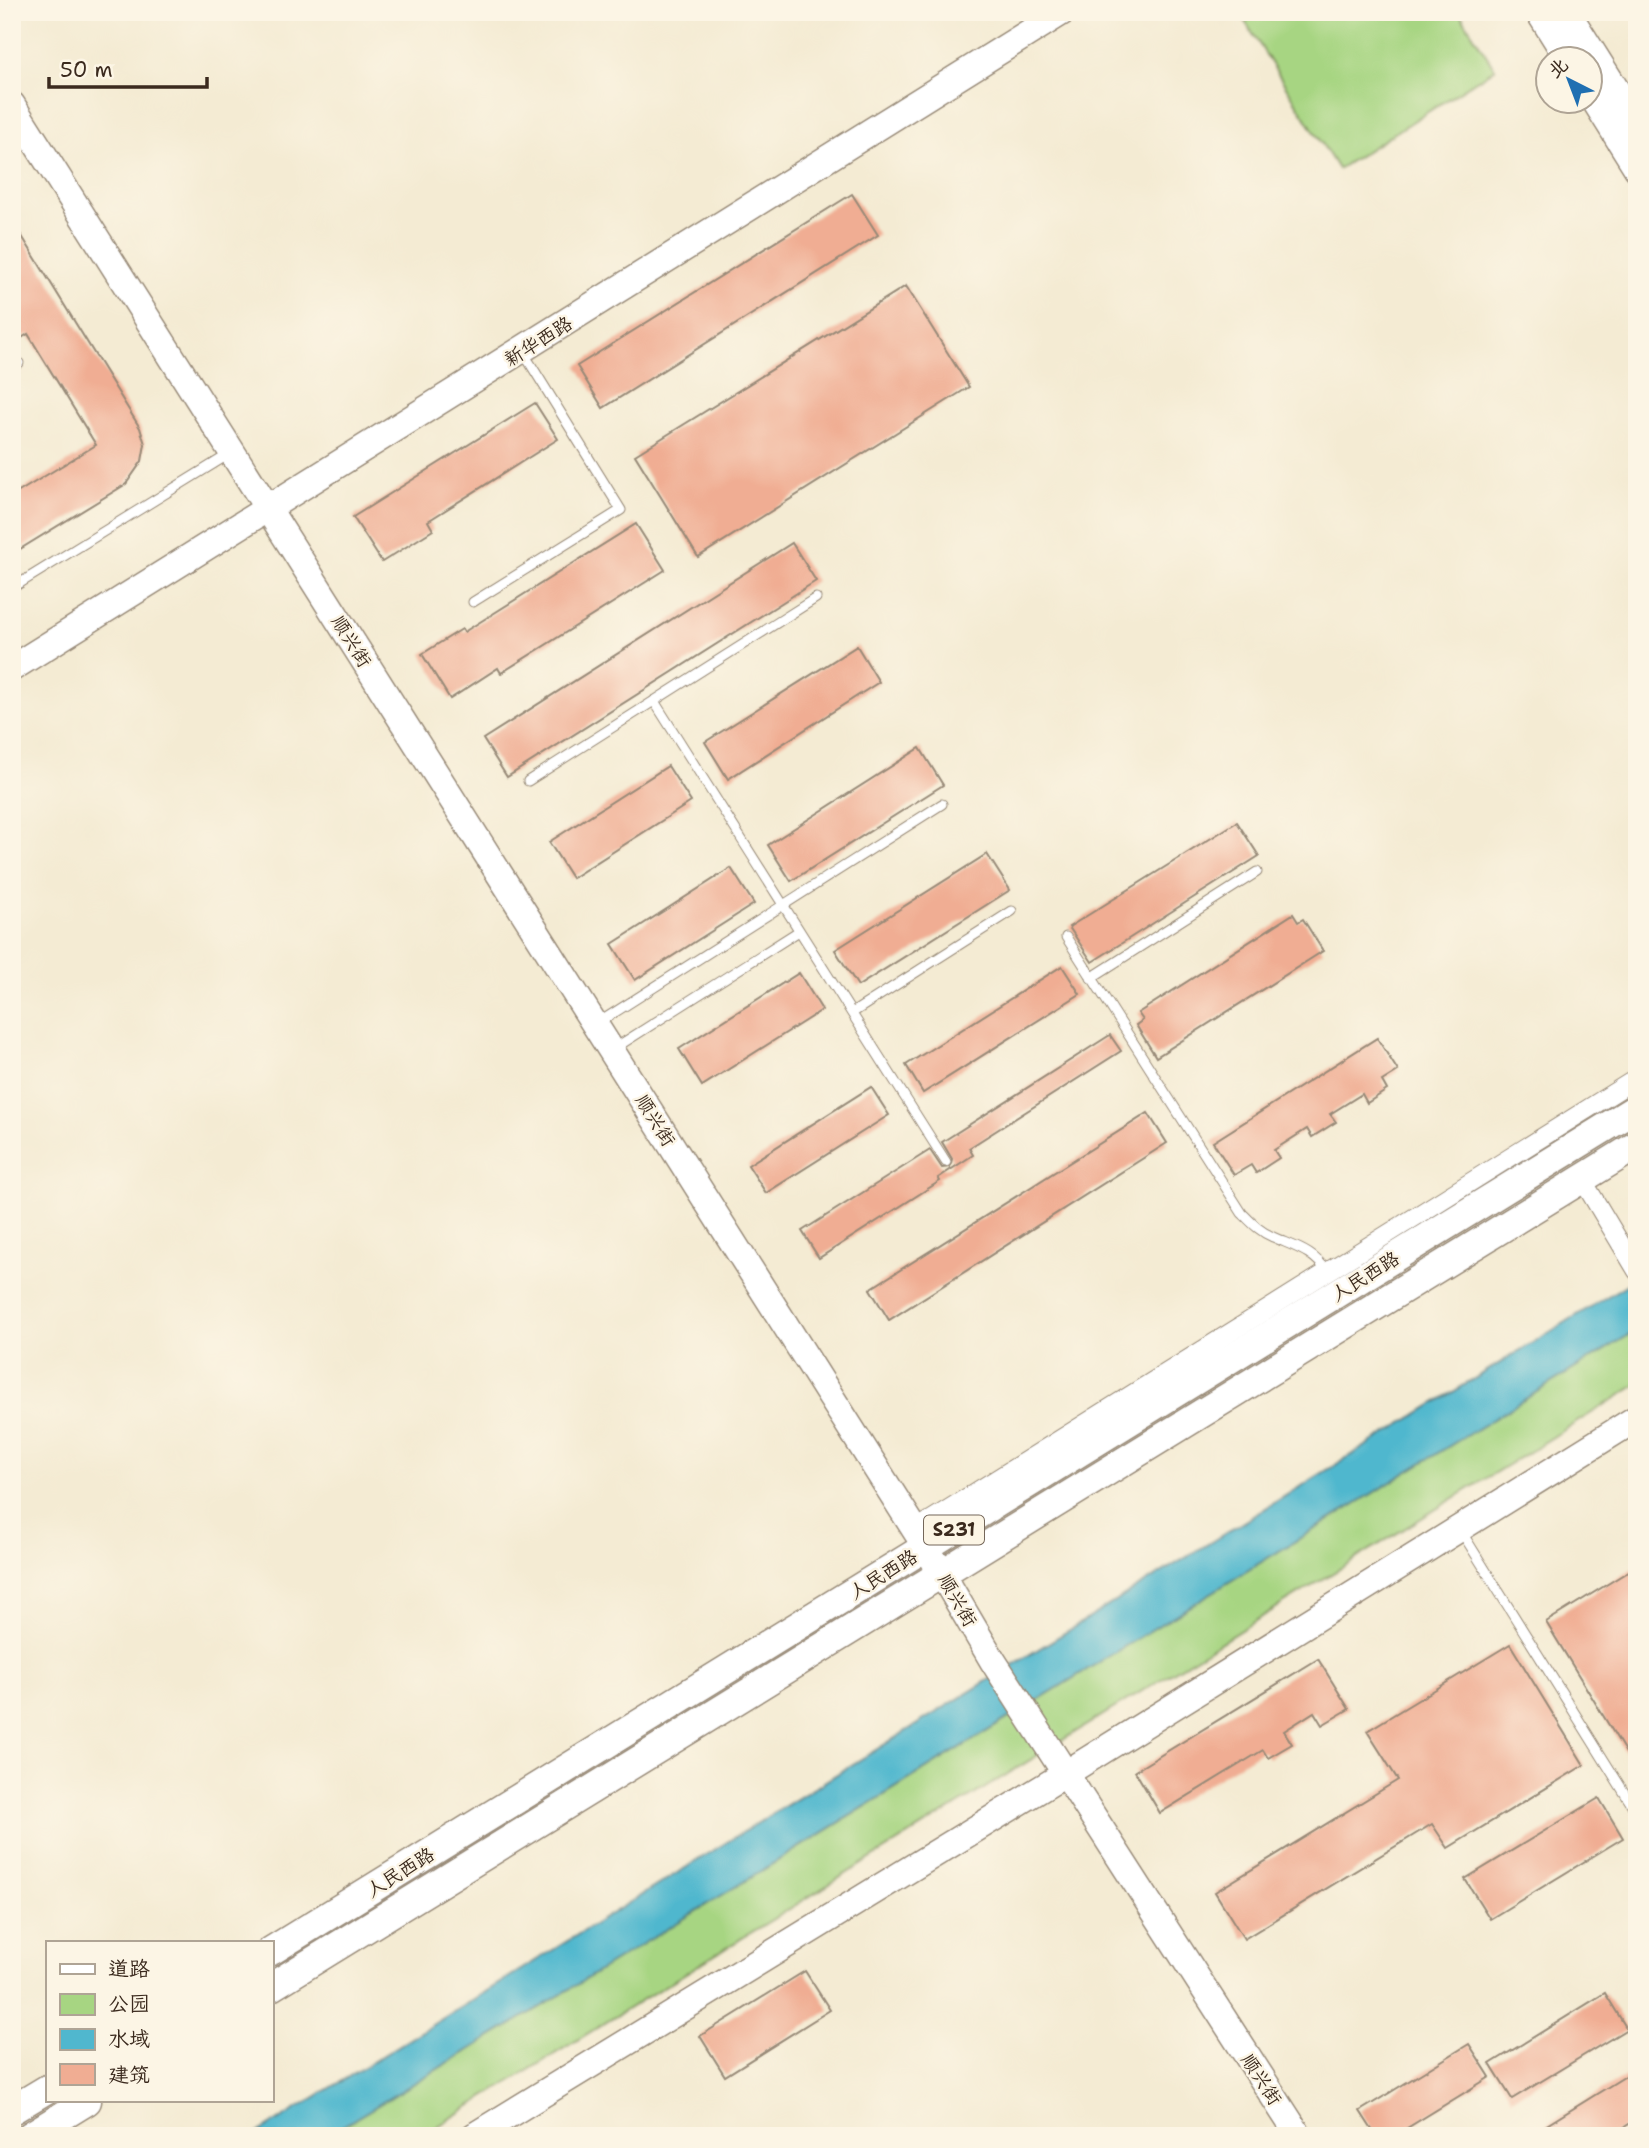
<svg xmlns="http://www.w3.org/2000/svg" width="1649" height="2148" font-family="'Shantell Sans','LXGW WenKai TC',sans-serif">
<rect width="100%" height="100%" fill="#fcf5e5"/>
<filter id="ink" filterUnits="userSpaceOnUse"><feTurbulence type="fractalNoise" baseFrequency=".0143" numOctaves="2"/><feDisplacementMap in="SourceGraphic" scale="14" xChannelSelector="R" yChannelSelector="G"/><feConvolveMatrix kernelMatrix="1 2 1 2 8 2 1 2 1" color-interpolation-filters="sRGB"/></filter>
<filter id="wash" filterUnits="userSpaceOnUse"><feTurbulence type="fractalNoise" baseFrequency=".00686" numOctaves="4" result="noise"/><feDisplacementMap in="SourceGraphic" scale="28" xChannelSelector="R" yChannelSelector="G"/><feGaussianBlur stdDeviation="1.57" result="paint"/><feColorMatrix in="noise" values="0 0 0 0 0 0 0 0 0 0 0 0 0 0 0 0 0 1.4 0 .05"/><feComposite in="paint" operator="in"/></filter>
<g filter="url(#wash)">
<rect width="100%" height="100%" fill="#f4ebd3"/>
<g fill="#a7d582" stroke="#718050" stroke-width="2">
<path d="M1239,12H1459L1495,69L1338,169Z"/>
<path d="M1637,1330V1385L422,2136H326L539,2008Z"/>
</g>
<path fill="#50b7ce" stroke="#467076" stroke-width="2" d="M1637,1278V1330L539,2008L326,2136H253Z"/>
<g id="blocks">
<g fill="#f0ad93">
<path d="M852,194L878,235L603,408L577,366Z"/>
<path d="M12,220L140,428L145,444L142,461L126,484L12,554V496L96,445L28,334L12,344Z"/>
<path d="M906,286L969,387L698,557L635,455Z"/>
<path d="M535,403L558,439L428,521L433,530L382,562L353,517Z"/>
<path d="M636,524L665,570L501,673L498,668L450,699L422,654L462,629L464,632Z"/>
<path d="M792,543L816,581L507,777L483,739Z"/>
<path d="M857,646L879,682L728,779L705,742Z"/>
<path d="M920,748L943,785L791,881L768,845Z"/>
<path d="M668,766L691,802L572,878L549,842Z"/>
<path d="M1237,822L1259,856L1092,962L1069,927Z"/>
<path d="M987,854L1010,890L858,986L835,950Z"/>
<path d="M731,868L754,904L635,980L612,944Z"/>
<path d="M1293,914L1298,922L1303,919L1323,951L1156,1057L1136,1025L1143,1020L1138,1013Z"/>
<path d="M1062,966L1080,994L923,1093L906,1065Z"/>
<path d="M799,973L822,1010L702,1086L679,1049Z"/>
<path d="M1110,1035L1121,1051L969,1148L973,1155L938,1178L940,1181L819,1258L802,1231L930,1150L942,1168L950,1167L952,1159L942,1142Z"/>
<path d="M1377,1038L1398,1071L1382,1081L1387,1090L1367,1103L1362,1094L1330,1114L1336,1122L1312,1137L1307,1129L1274,1150L1279,1158L1256,1173L1251,1165L1234,1175L1213,1142Z"/>
<path d="M871,1087L889,1115L766,1193L748,1165Z"/>
<path d="M1148,1113L1167,1143L889,1320L870,1289Z"/>
<path d="M1637,1566V1771L1546,1622Z"/>
<path d="M1510,1644L1584,1765L1448,1848L1432,1824L1244,1939L1215,1892L1398,1780L1367,1731Z"/>
<path d="M1318,1659L1349,1709L1322,1725L1314,1712L1284,1731L1292,1744L1268,1758L1263,1750L1160,1813L1135,1771Z"/>
<path d="M1599,1798L1623,1838L1490,1919L1465,1879Z"/>
<path d="M805,1971L830,2010L725,2076L700,2036Z"/>
<path d="M1605,1993L1627,2029L1512,2099L1490,2064Z"/>
<path d="M1469,2044L1490,2077L1394,2136H1376L1360,2111Z"/>
<path d="M1637,2069V2119L1610,2136H1529Z"/>
</g>
</g>
</g>
<g filter="url(#ink)">
<use href="#blocks" fill-opacity="0" stroke="#988a78" stroke-width="2"/>
<g fill="none" stroke-linecap="round" stroke-linejoin="round">
<defs>
<g id="lane">
<path d="M12,367L19,363"/>
<path d="M12,588L231,453"/>
<path d="M473,602L621,510L523,352"/>
<path d="M654,701L946,1162"/>
<path d="M528,781L816,598"/>
<path d="M1066,937L1242,1213C1251,1222 1260,1232 1273,1237C1295,1247 1314,1251 1328,1273"/>
<path d="M1091,978L1257,872"/>
<path d="M852,1013L1012,911"/>
<path d="M598,1023L942,804"/>
<path d="M615,1048L799,931"/>
<path d="M1461,1531L1637,1813"/>
</g>
<g id="street">
<path d="M1582,1179L1637,1271"/>
<path d="M915,1530L1637,1078"/>
</g>
<g id="secondary">
<path d="M1539,12L1569,60"/>
<path d="M1567,12L1637,123"/>
<path d="M1590,93L1637,168"/>
<path d="M12,105L926,1547L993,1661L1299,2136"/>
<path d="M12,668L1062,12"/>
<path d="M474,2136L1065,1774L1637,1418"/>
</g>
<g id="primary">
<path d="M271,1951L1637,1108"/>
<path d="M271,1987L1637,1145"/>
<path d="M12,2110L47,2089"/>
<path d="M30,2136L87,2101"/>
</g>
</defs>
<use href="#lane" stroke="#988a78" stroke-width="11"/>
<use href="#street" stroke="#988a78" stroke-width="20"/>
<use href="#secondary" stroke="#988a78" stroke-width="29"/>
<use href="#primary" stroke="#988a78" stroke-width="31"/>
<use href="#lane" stroke="#fff" stroke-width="9"/>
<use href="#street" stroke="#fff" stroke-width="18"/>
<use href="#secondary" stroke="#fff" stroke-width="26"/>
<use href="#primary" stroke="#fff" stroke-width="28"/>
</g>
</g>
<g text-anchor="middle" stroke-width="5" stroke-linejoin="round" paint-order="stroke">
<rect fill="#fcf5e5" stroke="#75675a" stroke-width="2" x="924" y="1515.5" width="60" height="29" rx="5"/>
<g font-size="18" font-weight="bold" fill="#3b2a1e">
<text x="954" y="1536">S231</text>
</g>
<g font-size="19" fill="#3b2a1e" stroke="#fcf5e5">
<text transform="translate(538 341) rotate(-32)" y="7">新华西路</text>
<text transform="translate(352 641) rotate(58)" y="7">顺兴街</text>
<text transform="translate(656 1120) rotate(58)" y="7">顺兴街</text>
<text transform="translate(1365 1276) rotate(-32)" y="7">人民西路</text>
<text transform="translate(883 1574) rotate(-32)" y="7">人民西路</text>
<text transform="translate(958 1600) rotate(60)" y="7">顺兴街</text>
<text transform="translate(400 1872) rotate(-32)" y="7">人民西路</text>
<text transform="translate(1262 2079) rotate(57)" y="7">顺兴街</text>
</g>
</g>
<rect width="1649" height="2148" fill="none" stroke="#fcf5e5" stroke-width="42"/>
<rect x="46" y="1941" width="228" height="161" fill="#fcf5e5" stroke="#afa495" stroke-width="2"/>
<rect x="60" y="1964" width="35" height="10" fill="#ffffff" stroke="#afa495" stroke-width="2"/>
<text x="108" y="1976" font-size="21" fill="#3b2a1e">道路</text>
<rect x="60" y="1994" width="35" height="21" fill="#a7d582" stroke="#afa495" stroke-width="2"/>
<text x="108" y="2011" font-size="21" fill="#3b2a1e">公园</text>
<rect x="60" y="2029" width="35" height="21" fill="#50b7ce" stroke="#afa495" stroke-width="2"/>
<text x="108" y="2046" font-size="21" fill="#3b2a1e">水域</text>
<rect x="60" y="2064" width="35" height="21" fill="#f0ad93" stroke="#afa495" stroke-width="2"/>
<text x="108" y="2082" font-size="21" fill="#3b2a1e">建筑</text>
<g transform="translate(1569 80) rotate(318)"><circle r="33" fill="#fcf5e5" stroke="#afa495" stroke-width="2"/>
<path d="M0-5L12 26L0 18L-12 26Z" fill="#1f6fb2"/>
<text y="-10" font-size="19" font-weight="bold" text-anchor="middle" fill="#3b2a1e">北</text>
</g>
<path d="M49 77v10h158v-10" fill="none" stroke="#3b2a1e" stroke-width="3.5"/>
<text x="60" y="77" font-size="21" fill="#3b2a1e" stroke="#fcf5e5" stroke-width="5" paint-order="stroke">50 m</text>
</svg>
